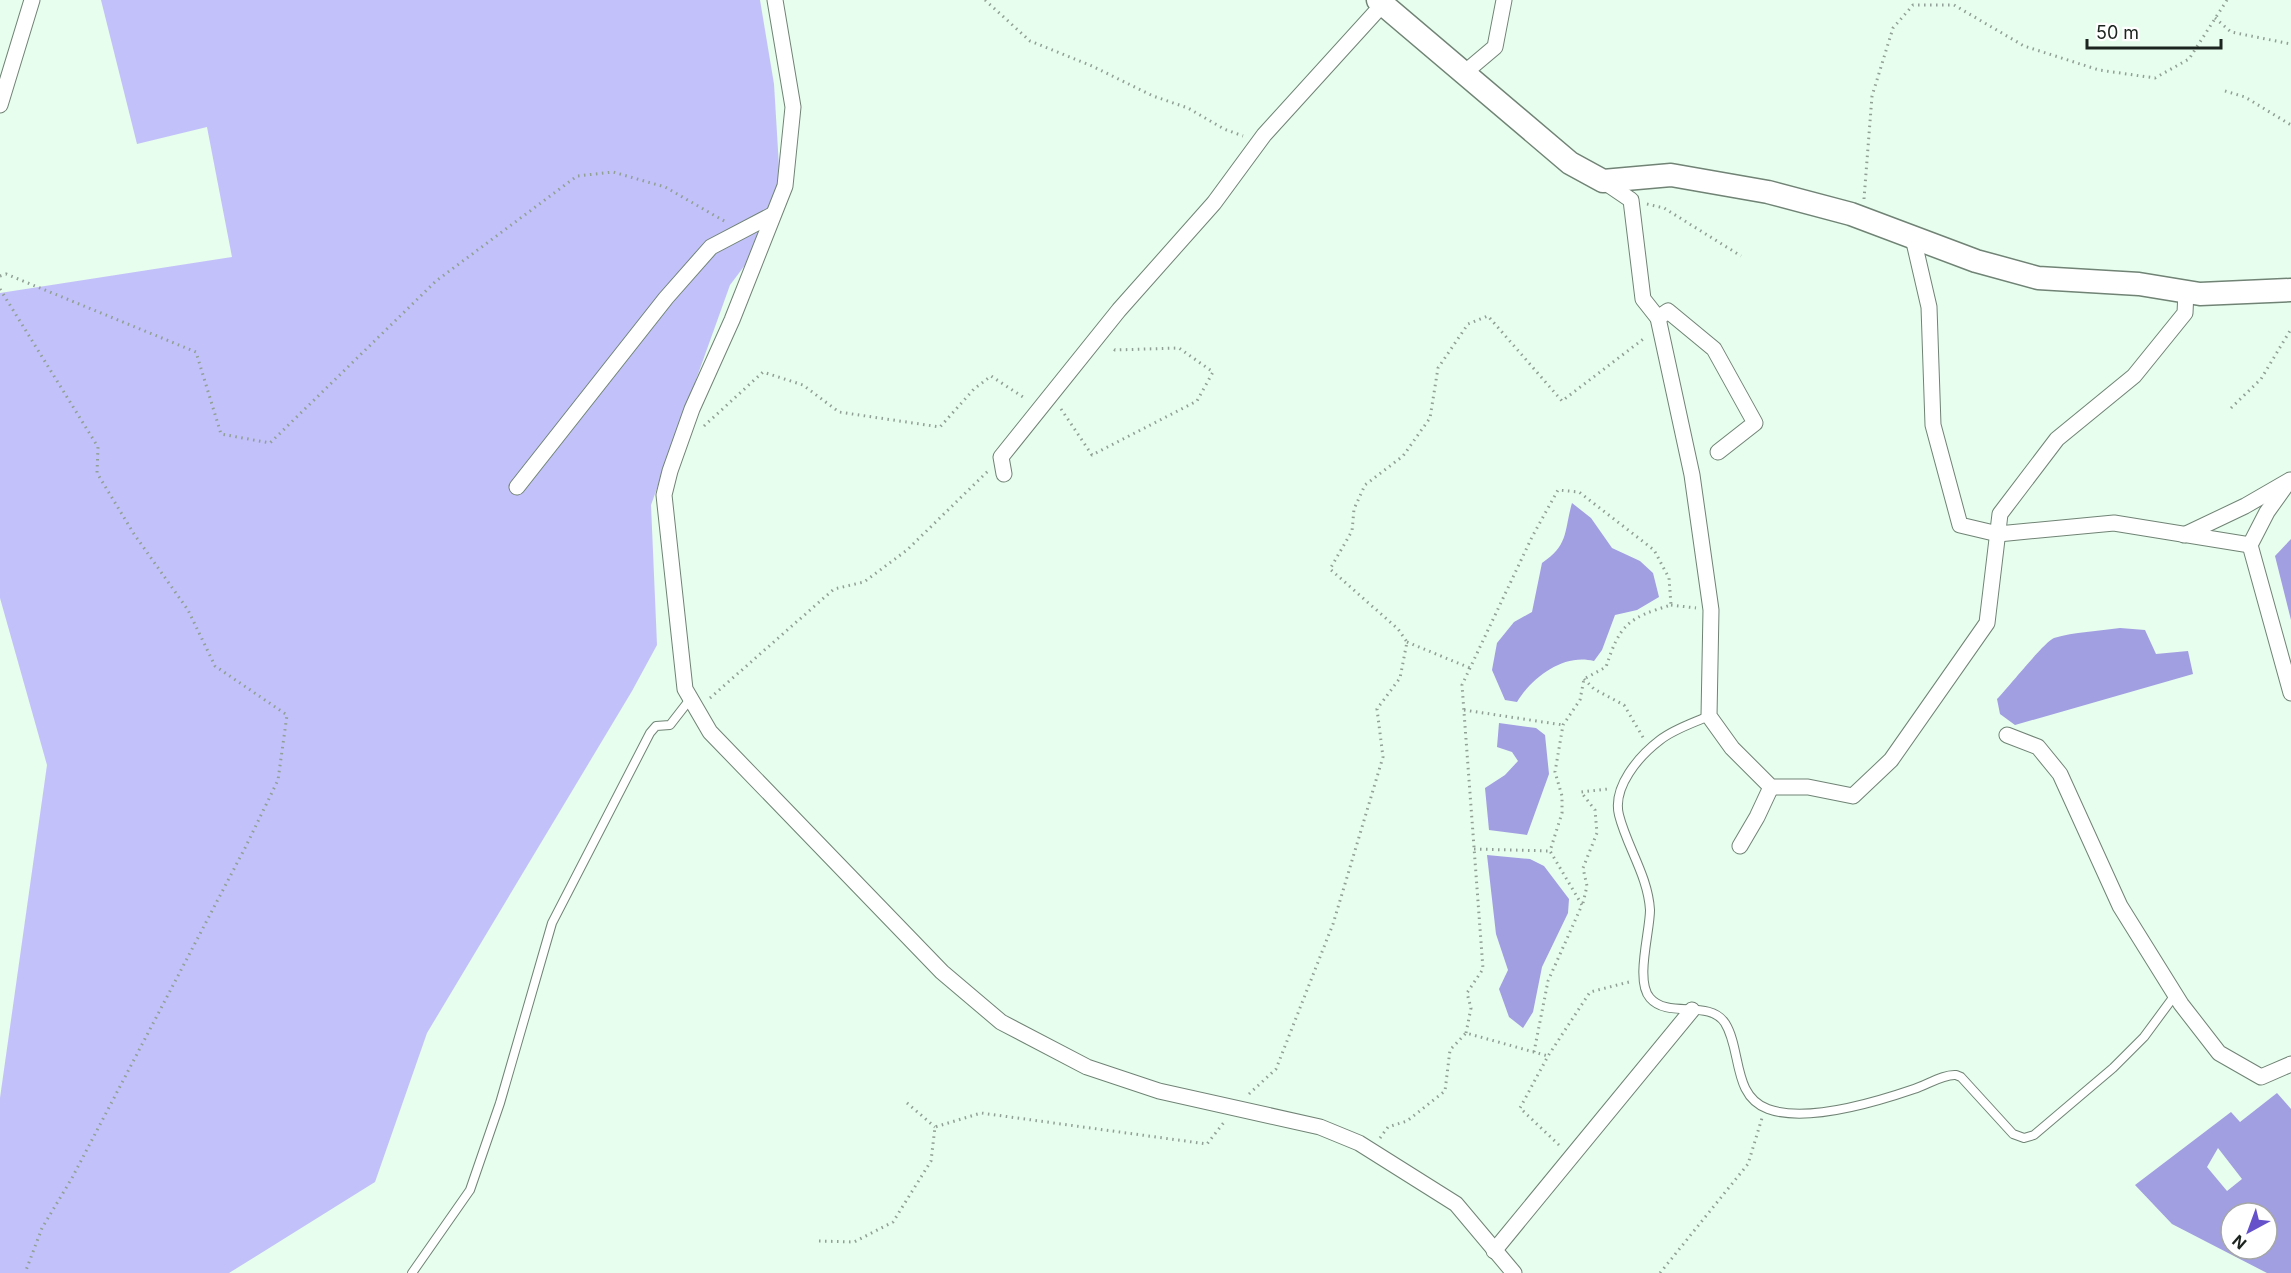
<svg xmlns="http://www.w3.org/2000/svg" width="2291" height="1273" font-family="Inter,sans-serif">
<rect width="100%" height="100%" fill="#e7fded"/>
<path fill="#c3c1f9" d="M101,0H760L774,84L782,216L730,285L651,505L657,645L632,691L427,1033L375,1182L229,1273H0V1098L47,765L0,598V293L232,257L207,127L137,144Z"/>
<g fill="#a19ee1" fill-rule="evenodd">
<path d="M1572,503L1591,518L1612,548L1640,561L1653,573L1659,597L1637,610L1615,615L1602,650L1594,661C1564,653 1532,677 1517,702L1505,700L1492,670L1497,643L1514,622L1532,612L1542,563C1569,545 1564,531 1572,503Z"/>
<path d="M2291,539V620L2275,556Z"/>
<path d="M2120,628L2145,630L2156,654L2188,651L2193,674L2015,725L2000,714L1997,699C2008,688 2044,642 2054,638C2074,632 2099,631 2120,628Z"/>
<path d="M1499,723L1536,728L1545,735L1549,774L1527,835L1489,830L1485,788L1505,775L1518,761L1512,752L1497,747Z"/>
<path d="M1487,855L1530,859L1544,866L1569,899L1568,913L1542,967L1533,1012L1523,1028L1509,1017L1499,989L1508,970L1496,934Z"/>
<path d="M2277,1093L2291,1109V1273H2267L2172,1224L2135,1185L2231,1112L2240,1122ZM2218,1148L2242,1179L2227,1191L2207,1167ZM2231,1213H2267V1249H2231Z"/>
</g>
<g fill="none" stroke-linecap="round" stroke-linejoin="round">
<defs>
<g id="lane">
<path d="M1709,716C1693,723 1674,729 1660,740C1639,756 1612,787 1619,815C1627,847 1648,876 1650,910C1650,932 1635,981 1650,998C1668,1019 1709,999 1725,1023C1742,1050 1732,1096 1768,1109C1806,1123 1876,1102 1914,1089C1927,1085 1943,1074 1956,1075L1961,1077L2013,1134L2024,1138L2034,1135L2113,1068L2144,1037L2175,995"/>
<path d="M412,1273L470,1190L500,1103L552,923L650,733L656,726L670,725L691,698"/>
</g>
<g id="street">
<path d="M775,0L793,107L785,186L732,320L692,409L670,471L664,495L685,689L710,732L942,972L1001,1022L1087,1067L1159,1091L1320,1127L1359,1143L1456,1204L1514,1273"/>
<path d="M1463,74L1495,47L1504,0"/>
<path d="M0,105L32,0"/>
<path d="M1603,181L1631,200L1643,299L1658,318L1692,475L1711,610L1709,716L1732,748L1771,787H1808L1853,796L1891,760L1987,623L2000,514L2057,439L2134,376L2185,313L2186,291"/>
<path d="M1913,238L1929,307L1933,425L1960,525L1998,534L2114,523L2250,545L2291,693"/>
<path d="M1658,318L1668,311L1714,349L1755,423L1718,452"/>
<path d="M1004,474L1001,457L1119,310L1214,203L1264,135L1383,4"/>
<path d="M517,487L666,298L711,247L772,215"/>
<path d="M2184,535L2245,506L2290,480"/>
<path d="M2250,545L2267,512L2287,484"/>
<path d="M2007,735L2038,747L2060,774L2120,906L2181,1004L2219,1053L2261,1077L2291,1064"/>
<path d="M1740,846L1757,817L1771,787"/>
<path d="M1494,1251L1692,1010"/>
</g>
<path id="secondary" d="M1378,0L1570,163L1603,181L1671,175L1768,192L1851,214L1976,261L2038,278L2139,284L2200,294L2291,290"/>
</defs>
<use href="#lane" stroke="#708375" stroke-width="10"/>
<use href="#street" stroke="#708375" stroke-width="17"/>
<use href="#secondary" stroke="#708375" stroke-width="25"/>
<g stroke="#90a095" stroke-width="3" stroke-dasharray="1.5 4.5" stroke-linecap="butt">
<path d="M985,0L1030,41L1092,66L1153,96L1188,108L1224,129L1243,136"/>
<path d="M2215,18L2231,32L2291,44"/>
<path d="M2225,91L2245,97L2291,125"/>
<path d="M1864,199L1872,96L1893,28L1913,5H1954L2024,46L2099,70L2155,78L2189,59L2227,0"/>
<path d="M1647,204L1664,208L1741,256"/>
<path d="M0,276L6,274L196,352L221,434L270,443L436,281L577,176L613,172L665,187L726,222"/>
<path d="M0,289L98,447L97,473L134,534L188,610L215,666L287,715L278,780L246,846L72,1178L42,1228L25,1273"/>
<path d="M2231,408L2261,379L2291,329"/>
<path d="M1061,409L1092,455L1197,401L1213,372L1179,348L1115,350L1111,347"/>
<path d="M704,426L763,372L803,385L839,412L940,427L974,389L991,376L1026,399"/>
<path d="M1671,605L1696,608"/>
<path d="M1407,642L1470,668"/>
<path d="M1584,679L1594,689L1624,705L1644,739"/>
<path d="M710,698L834,589L864,582L907,550L988,471"/>
<path d="M1464,710L1563,725"/>
<path d="M1474,849L1550,851"/>
<path d="M1583,903L1587,886L1583,868L1597,833L1595,810L1581,792L1608,789"/>
<path d="M1466,1033L1471,1008L1467,993L1483,969L1462,685L1532,537L1558,490L1579,492L1654,550L1669,578L1671,605C1628,618 1620,624 1606,667L1584,679L1580,700L1563,725L1555,772L1562,796V813L1550,851L1582,905L1548,981L1534,1052"/>
<path d="M1249,1094L1276,1069L1333,924L1383,757L1377,709L1400,678L1407,642L1398,629L1330,569L1352,531L1354,509L1365,485L1403,456L1430,418L1438,368L1468,324L1488,316L1562,401L1646,337"/>
<path d="M907,1103L935,1127"/>
<path d="M1380,1138L1388,1127L1407,1121L1445,1091L1450,1050L1466,1033L1548,1056"/>
<path d="M1559,1145L1520,1108L1548,1056L1590,992L1633,981"/>
<path d="M819,1241L854,1242L893,1222L931,1161L935,1127L981,1113L1207,1144L1225,1121"/>
<path d="M1660,1273L1748,1164L1762,1118"/>
</g>
<use href="#lane" stroke="#fff" stroke-width="8"/>
<use href="#street" stroke="#fff" stroke-width="15"/>
<use href="#secondary" stroke="#fff" stroke-width="22"/>
</g>
<g transform="translate(2249 1231) rotate(221)"><circle r="28" fill="#ffffff" stroke="#a4a7a5" stroke-width="1.5"/>
<path d="M0-4.5L10 22L0 15L-10 22Z" fill="#6551ca"/>
<text y="-9" font-size="16" font-weight="bold" text-anchor="middle" fill="#1c241f">N</text>
</g>
<path d="M2087 39v9h134v-9" fill="none" stroke="#1c241f" stroke-width="3"/>
<text x="2096" y="39" font-size="18" fill="#1c241f" stroke="#ffffff" stroke-width="4.5" paint-order="stroke">50 m</text>
</svg>
